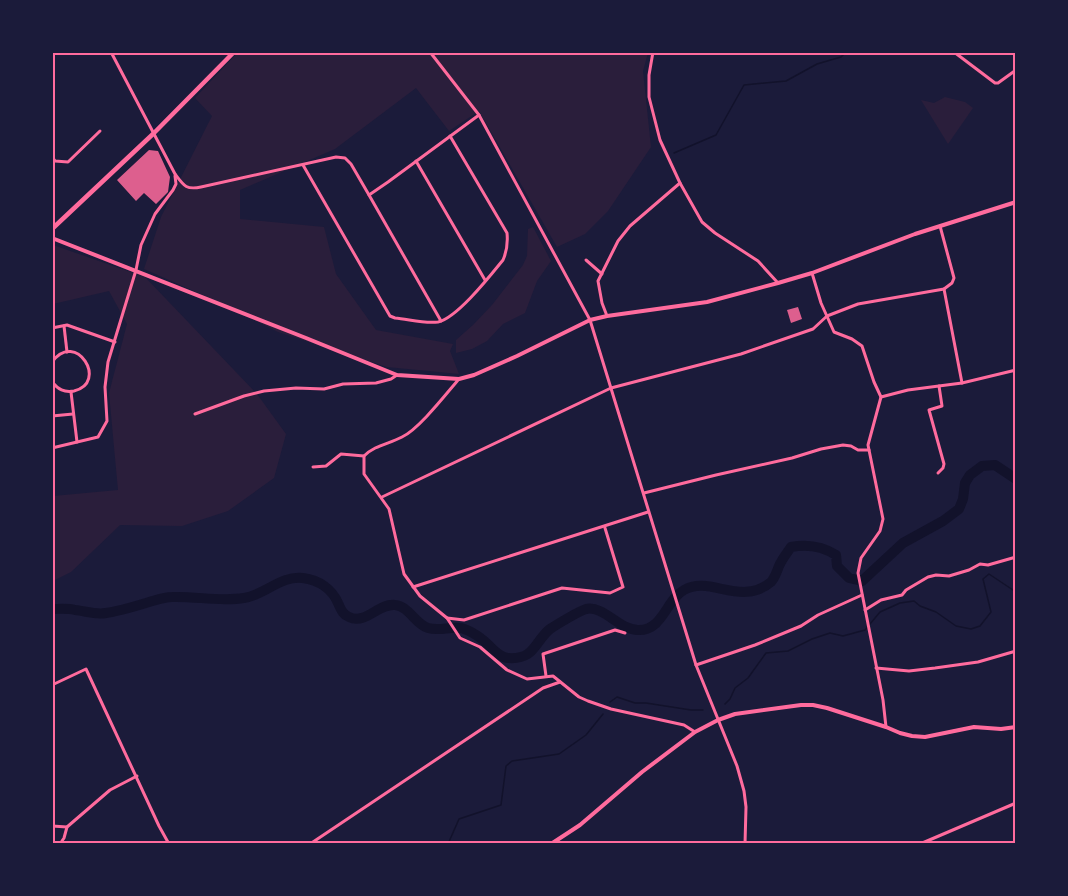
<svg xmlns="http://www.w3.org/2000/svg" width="1068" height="896" font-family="'Nunito Sans',sans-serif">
<rect width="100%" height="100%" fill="#1b1b3a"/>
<g fill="#2a1e3b">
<path d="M237,53H648L643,71L651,147L608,211L585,234L557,247L479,111L449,131L416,88L335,149L240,190V219L324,227L336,274L376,330L453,344L450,351L459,374L387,367L278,332L221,303L144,269L161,217L212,116L195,98Z"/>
<path d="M945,97L965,102L973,108L948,144L921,100L934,103Z"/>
<path d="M533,227L551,261L537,281L525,313L503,324L487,341L472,349L456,353V340L473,325L492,305L523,265L527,256L528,229Z"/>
<path d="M53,245L145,277L257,394L286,434L274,478L228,511L182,526L120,525L71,572L53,581V496L118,490L109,393L127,324L109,291L53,304Z"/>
</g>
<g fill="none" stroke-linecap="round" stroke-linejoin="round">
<g stroke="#12122b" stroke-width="1.5">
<path d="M674,153L716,135L744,85L786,81L817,64L841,57L846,52"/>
<path d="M610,702L617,697L635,703H646L691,710H703"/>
<path d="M725,704L730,699L735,688L748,678L766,653L788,651L812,639L830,633L843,636L865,630L880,612L900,603L914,601L920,606L936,612L956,626L971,629L980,626L991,612L983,579L989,574L1016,592"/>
<path d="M448,844L459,819L501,805L506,766L512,761L559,754L586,735L603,714"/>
</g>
<path stroke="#12122b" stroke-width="10" d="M52,609C60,609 68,608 75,610C86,611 95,615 106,613C120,611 133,607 146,603C154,601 163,597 172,597C196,596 220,602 244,598C265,595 281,575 303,578C319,580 332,589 338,603C341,609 342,614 349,617C366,625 378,603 395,605C409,606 415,624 428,628C438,631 449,627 459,628C466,628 477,635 483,640C491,646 497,657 508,658C535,660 534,642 550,629C556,625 579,611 586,609C604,605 620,631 639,630C663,630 666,600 684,590C710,575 741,607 771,582C775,578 777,571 779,566C782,559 787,553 791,547C807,544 822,546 836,555L837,566L849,578L862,581L903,543L943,521L959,509L963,499L965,483L970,475L982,466L995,465L1016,479"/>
</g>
<g fill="#dd5f8e">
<path d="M149,150L158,151L170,177L168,192L156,204L144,193L136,201L117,180Z"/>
<path d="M798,307L802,319L791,323L787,310Z"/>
</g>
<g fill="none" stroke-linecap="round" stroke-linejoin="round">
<g stroke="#ff6b9d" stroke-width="3">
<path d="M111,52L175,174C184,186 186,190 201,187L336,157L345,158L351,164L369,195L441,321"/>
<path d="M430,52L479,115L590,320L696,665L737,766L744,791L746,807L745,844"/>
<path d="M653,52L649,75V97L660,140L680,183L702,222L715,233L758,261L778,283"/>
<path d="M954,52L995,83H998L1016,70"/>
<path d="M52,157L55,161L68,162L100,131"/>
<path d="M416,161L485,280"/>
<path d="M303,165L390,316L395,318C408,319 424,324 438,322C457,318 490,276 503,260C507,251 508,243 507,233L450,136"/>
<path d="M369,195L388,182L479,115"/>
<path d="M586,260L602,274"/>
<path d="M812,273L821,303L834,332L852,339L862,346L874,382L881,397L868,445L883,519L880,531L861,558L858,573L883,700L886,727"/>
<path d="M944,289L962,383"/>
<path d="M607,316L602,303L598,281L618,241L630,226L680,183"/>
<path d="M64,326L67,352"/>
<path d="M52,328L67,325L115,342"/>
<path d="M52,362C76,329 109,383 74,391C64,393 58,389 52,382"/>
<path d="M459,379C446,394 419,429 402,437C389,444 375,445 364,456V474L389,509L404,574L420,596L447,618L460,638L480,647L507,670L527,679L553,676L579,697L588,701L611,709L684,725L695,732"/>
<path d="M71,392L77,442"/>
<path d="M881,397L908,390L962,383L1016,370"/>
<path d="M195,414L244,396L264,391L296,388L324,389L343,384L376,383L391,379L397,375"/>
<path d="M52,416L73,414"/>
<path d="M52,448L98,437L107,421L105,387L108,362L136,270L141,245L155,214L173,190L176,184L175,176"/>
<path d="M313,467L326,466L341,454L364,456"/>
<path d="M938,473L943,468L944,464L929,410L942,406L939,386"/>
<path d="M644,493L716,475L792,458L821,449L843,445L851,446L858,450H869"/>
<path d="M382,497L611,388L741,354L813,329L827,316L858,304L944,289L952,283L954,278L940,226"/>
<path d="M413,587L648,512"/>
<path d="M865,610L881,600L902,595L906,590L928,577L936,575L949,576L969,570L980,564L988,565L1016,557"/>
<path d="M447,618L464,620L562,588L610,593L623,587L605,528"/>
<path d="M696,665L755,645L801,626L818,615L862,595"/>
<path d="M876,668L909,671L935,668L978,662L1016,651"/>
<path d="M546,676L543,654L615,630L625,633"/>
<path d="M52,685L86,669L159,826L169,844"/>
<path d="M52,826L67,827"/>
<path d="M60,844L64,838L67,827L110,790L137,776"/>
<path d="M310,844L543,688L560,682"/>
<path d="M920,844L1016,803"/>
</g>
<g stroke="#ff6b9d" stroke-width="4">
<path d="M52,238L306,338L397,375L459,379L474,375L517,356L590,320L607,316L707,302L778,283L812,273L915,234L1016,202"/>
<path d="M551,844L580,825L642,772L695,732L718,720L735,714L801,705H813L827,708L886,727L900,733L912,736L925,737L974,727L1001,729L1016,727"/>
</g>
<path stroke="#ff6b9d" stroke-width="4.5" d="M52,229L153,134L234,52"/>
</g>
<rect width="1068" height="896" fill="none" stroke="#1b1b3a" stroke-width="108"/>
<rect x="54" y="54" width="960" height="788" fill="none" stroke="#ff6b9d" stroke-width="2"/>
</svg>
